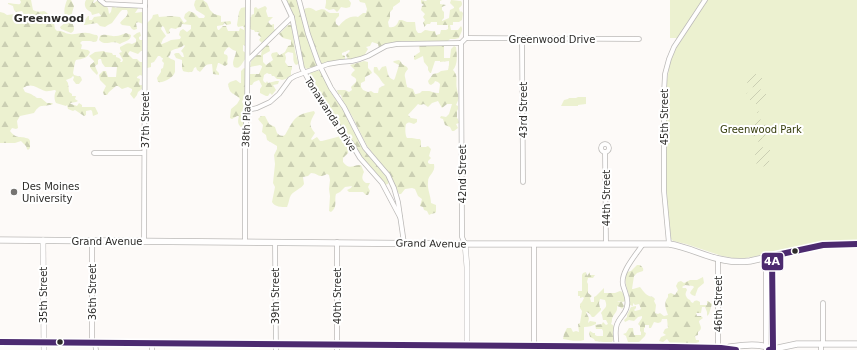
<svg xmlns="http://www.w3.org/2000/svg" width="857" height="350" font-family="'DejaVu Sans',sans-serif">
<defs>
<pattern id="forest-firs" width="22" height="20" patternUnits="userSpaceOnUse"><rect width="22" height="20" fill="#ecf1d0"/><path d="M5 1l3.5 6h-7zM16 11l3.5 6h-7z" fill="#cbcfb3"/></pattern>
<pattern id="garden-furrows" width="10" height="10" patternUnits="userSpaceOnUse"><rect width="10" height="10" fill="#ecf1d0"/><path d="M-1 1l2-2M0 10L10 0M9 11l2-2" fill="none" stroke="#cbcfb3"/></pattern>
</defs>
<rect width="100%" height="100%" fill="#fdfaf8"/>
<g fill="url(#forest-firs)" fill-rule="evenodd">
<path d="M20,0H31L33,10C37,12 39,12 44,11C48,13 51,17 51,22L54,23L55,29L57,31C62,30 65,34 70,34C74,35 82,32 87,33C91,33 93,35 97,35L98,37L97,41L95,42L90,41H82L80,43L82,45L81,49L88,50L90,52C88,58 82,59 76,60L75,62L73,73L74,75L81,77L82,80L79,84H76L73,80L74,77L73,76L71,78L66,80L68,83L69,92L72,94V96H76L75,99L78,101L76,102L70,103L71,104L77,106L79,103L82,105V107H95L98,113V114L93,116L92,111L91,110L86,111V115L84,116L75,110L73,111L68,109L67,105L66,106L56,103C54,100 54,94 56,91L55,90C52,90 48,92 45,91C37,88 31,82 23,88L25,92L31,94L37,98H41L47,103H52L53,104C43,108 41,102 34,113L20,116L17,121L18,128L16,129L12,128L10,131C17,140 20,135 29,139L30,141V148L28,150L27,149L26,146L21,141L15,143H0V12L4,13L7,15L15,14L18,17L22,16L23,13L22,11L16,12L14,10L13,6L8,4V3C12,3 18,5 20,4L21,2Z"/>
<path d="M67,0H71L74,6L70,20C73,24 77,30 71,33L61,29L60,27L67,21C63,13 64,8 67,0Z"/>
<path d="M86,0H94L93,3H94L98,0L102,5L106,6L108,8L109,14L111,12L112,7H114L116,8L118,6L139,7L135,13L142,12L143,13V24C141,23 138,21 136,23L137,29L134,30L132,29L130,26L122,25L120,23C123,18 130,16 127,10H122L120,12L112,23L108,25L105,27L100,26L97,23L85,25H84V21L88,16H89V20H92L94,17L101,16L99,13L92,15L91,12C86,10 83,5 86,0Z"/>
<path d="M196,0H203L207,3L210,10L214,14L221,16V22L230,21L231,22V24L227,25L224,23L223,25L217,26V28L218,30H219L223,26H226L228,31H239L240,28L244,30V28L243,26L238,27L237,25L239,12L241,8L246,7V46L243,45V51L246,53V58C242,62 241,70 234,67C231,61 236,57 236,51L233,50L229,47L227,48L224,52V54L227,55C229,58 226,61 228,64L225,66L219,63H218L216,70L219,73V75L213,74L212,64C204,64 205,67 200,72L197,70L196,67L194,68L193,71C190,73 186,72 183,71L182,68V60L176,58L174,54L176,53H179L182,57H184L183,53L181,51L185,46L184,45C180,49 176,48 171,51L170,55L168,57L171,59L174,60L175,61C175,64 175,69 175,72C173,78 164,83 158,82L157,78L161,72V69L163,68L164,63L162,61L163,58H162L160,56H158L154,62L151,63V67L147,68V23L152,18L153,15L158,14L159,17L171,16L180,17L184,23L187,21L184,18L185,14L189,11L194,13L199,18H204L205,16L204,15L196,10L194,5L195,1ZM182,24L191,25V29L187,32L183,29L180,31L179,35L181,37L180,39L171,40L167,42L162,44H161L163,39L166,36L161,29L162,26L164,27L167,34L170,33L169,30L171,28L176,29L177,28L181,27Z"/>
<path d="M286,0H298L317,64L315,67L307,69L304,67L295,21Z"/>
<path d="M326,0H349L351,3L350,7L346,8L341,7L339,10L337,12L334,9L329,10L325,8L326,3Z"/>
<path d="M359,0H400V2L393,7V9L390,12V18L388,22L389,27C395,28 397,25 399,20H402L407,22H415L416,30L418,33H421L425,30C429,30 431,32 435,31L436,35L440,34L441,30H446L448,29V25H437V22H431L430,24H427L424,27V25L423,23L425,20L423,17L425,14L421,10L422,6L424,5L421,3V0L426,1L427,0H442L440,1V4L446,5L442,7V10L444,12V18L442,20V21L449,18L450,10L454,8V7L450,3L451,0L461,1C463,4 462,6 459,8L460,12L461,11L463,13L462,20L459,22H453V25H450L451,30H458L461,26C464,30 460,34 459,38L455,39H450L448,41H402L393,43L379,48L378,44L372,42L370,46L366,47L368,49L364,56L348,60L346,55L350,51L349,50L342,53V55L345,56V60L335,61L323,64H321L311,38L303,10C308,6 312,8 316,11C327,6 325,13 332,13C335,13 337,13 339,13V16C336,19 335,19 336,24L339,26C344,20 350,15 358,17L363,13H366L367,9L365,3L360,2Z"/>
<path d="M265,6L267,8L266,11L268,17H273L268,22L271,25L274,24V29L276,30L262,43L259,40L261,37L258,35L259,32H255L254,30H252L249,28V18L252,16L251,15L254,14V8L256,7L258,9Z"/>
<path d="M288,25H291L292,27L295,51L298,62V64L296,65C292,61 294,58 293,53L288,52L285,54L286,58L285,62L288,66H292V69L291,71V75L286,79L282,80L279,79H277L274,76H272L271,74H269L267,73L264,75L263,80L264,82L266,83L267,81L268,83L276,81H279L278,84L273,85L276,90L272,95L270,93L268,96H266L260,93V89L262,86L259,80L254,82L252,85H249L250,74H259L262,67V66L260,65L250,67L251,61L257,55H261L262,49L267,45L269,46L270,51L263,55V62L266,65L273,60L271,55L272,53L277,52L279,55H280L285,52L288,46L291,45V40L283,38L279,34Z"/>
<path d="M140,32L141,36L139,37V39L140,40H143V51H141L138,54L130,51L129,52L128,54L133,59H137L140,62H143V76L140,75L137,77V78L140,79L139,84L140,85H143V88L138,92L137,95L134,99L130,94L132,91V89L128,87L122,89L118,86H116L109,92L107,95H104L103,92L106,86L100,80L99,75L103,71H106L108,77H116L117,67H105L102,63L101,59H99L98,60V64L95,66L98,73L97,75L92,70L90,67V65L94,62V61L89,56L95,52L104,51L105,52L112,53L113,55H116V57L119,58L121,60L120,62H122L123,60L119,53L122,52L120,49V47C125,45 127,42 132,44L136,42V39L133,36L137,33Z"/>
<path d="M126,33L131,35C131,41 124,41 120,44C111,39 106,47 99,40L100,36C106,33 110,37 116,36C119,36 123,34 126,33Z"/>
<path d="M444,45V58H450L451,49L454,46L456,47C457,54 458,65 453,70C459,76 455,82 457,89C458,96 460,98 456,105L458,106V109L457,111V118L458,119L459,123L456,124L458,128L454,131H452L450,127L445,125L443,119L440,118L441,116L446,117L449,114L452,104H447L442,108L438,101L432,103L428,107L424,104L420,105L418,104C415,108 411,111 408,115L411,118L417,119V122L414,124C410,123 410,121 406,124C405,127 405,135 407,138H412L417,139H420L421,141V147H426L428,146L431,149L429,156L431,158L428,161V163L430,164H434C436,173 428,174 428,182C427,189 431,196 431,203L436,205V212L435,213L431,214L429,215L427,211L424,210L423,207L420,206L422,199L418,196L415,189L412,188L405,189L401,194H399L389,174L367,146L352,116L343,102L341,95L338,94L337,90H345L349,92L352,90L351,87L356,82C357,77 354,78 351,75L352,73L355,70L350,65L364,61L368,62V68L371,71L372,73L369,75L365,77V81L361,83V87L363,90L368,92L371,91L374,93H378L379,88L385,85C381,82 381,79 377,75C374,72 373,73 374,67H377L379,71L382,67L386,66C388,72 387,78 394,80L395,78L399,65L393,62L394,61L399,60L401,62L402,64L407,67L408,69C403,75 405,75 406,82C406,84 407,85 407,87L413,89L415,94H416L420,93L422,91C424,91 427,91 429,91C433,92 434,93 439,93C439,89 440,87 440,84L438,82L435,81L434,83L431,85L429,84L428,81L433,74L438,73L441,71L448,70L449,65V61L440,62V61H435L431,73H430L428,70V67L424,62L423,56L415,60L414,59V56L420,52L419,46Z"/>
<path d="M244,68L246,69L245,96L244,97L242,102L244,105L243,107L244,108L242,113L244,118V125L241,127C237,124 238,120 239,116H237L232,119L230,118L231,109L237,104L240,99C234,92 230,96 228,84L230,82L236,80L240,83H241V71Z"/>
<path d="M317,70L321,72L330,89L345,110L363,145L389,181L388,184L385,185L379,176L361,158L320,99L309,77C309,72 313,71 317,70Z"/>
<path d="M314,111L315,113C310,122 308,125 315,133L311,139L312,140L317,137L320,141H322L341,136C343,139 343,142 345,144C346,146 348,146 349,149L348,153L343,158V162C350,171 353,164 361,165L364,172C362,176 361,180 366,183H370L368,187L370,191L368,195H366L363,192H349L347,190L351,188L352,186L345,187L340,192L336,194C334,200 338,207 331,212L329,211L330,196L329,189L330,180L329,175L327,174C317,179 319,173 311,173L308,176L303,177L304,184C301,189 295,190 291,195C289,198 289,203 287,207C281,207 275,207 272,202L275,187L273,183L275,164L274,155L277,149V146L267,140L266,135L262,132L263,125L258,119L261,116H265L269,124L275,127L277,133C279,135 281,137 285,135C295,118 294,115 314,111Z"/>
<path d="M637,265H640C642,267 644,268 643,271L637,273L634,276L632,289H633L640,287C644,292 646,296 653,297L655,299L654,301L656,305L655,313L658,314L660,313L664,316L668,315C666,309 663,303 668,297V294L671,293L675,295L678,290L676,286L678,282L681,281L684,283L690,280H697L703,277L704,283L698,288L695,296L692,295L690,293L691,291L694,287L693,286L685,285L682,287L683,288H686L687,290C685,294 685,295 688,299L690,300L691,302L693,303C695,300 696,300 700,302V305H707V301H708L712,304L709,314L707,316V312L705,307H702L701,313H696L697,316H701L703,318L699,321C699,325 704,328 698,332V335L695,336L696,340H699V342L696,343H670L667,339L663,342L659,341L661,337L666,335L663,333L665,329L668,328L667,319H662L661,322L658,323L654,322L651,328H649V325H645V328H644V332L646,333L645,336L639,342H628L626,336L623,334L626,333L629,328H633L634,335H641V332L640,331V326L638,324L642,318V316L638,317L634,321L629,320L625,322L624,320L627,317V315L631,307L636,306V308L634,310L635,311L639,310L641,309L639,304L635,305L633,303V306L630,305C631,292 622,285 627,272L631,271Z"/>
<path d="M586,272L587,276L590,272V275H595L593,278H588L587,282L588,284V293L592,296L590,298L591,302H594V297L596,296L604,288V293H615L620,291C624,292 625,297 625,301L623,302L617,301L619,302H622L624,306L622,309L620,307L617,306C618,312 614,313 612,319C612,320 612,322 611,324L613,325C615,331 616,339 611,343L595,341L594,339L590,337L589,333L590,331L593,333H595V335L597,336H603V331L602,329H596L595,325L602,324L603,322L606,325L608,324L606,320H603L602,315L601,313C605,307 608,308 605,300L600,299L599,303L600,308H601V310L594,317H592L590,314L587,312H586L589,318L588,323L590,321L596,322V324C592,326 589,327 584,327V340C577,342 569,340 563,339L564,334L567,328H571L573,332L576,331L579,332L578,324L580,323L582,311L580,308V304L582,302L584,298L583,297L580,298V296H578V291H582V275L583,273Z"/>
</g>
<g fill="#ecf1d0">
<path d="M670,0H857V241H823L752,257L739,259L722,256L686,244L673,241L671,239L666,194V86L670,63L675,49L683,38H670Z"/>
<path d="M578,97H586V104L578,105V106H561L564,100L568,99L569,98H576Z"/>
</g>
<path fill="url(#garden-furrows)" d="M754,73L761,77L763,80L760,85L757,88L762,90L766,94V99L758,104L759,118L765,124L767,128H772L773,129L767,130L766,135L762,138L763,150L770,149V152L768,153L770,166L757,167L755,154H753V151L759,150L758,138C754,137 753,136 751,132H748L747,130H751L752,126L758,118L756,104C751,102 749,99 746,94L754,88L750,86L747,83L749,79Z"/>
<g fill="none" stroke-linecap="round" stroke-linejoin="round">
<defs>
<g id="minor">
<path d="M100,0L105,4L145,6"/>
<path d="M284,0L292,17L302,68L323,106L351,143L360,158L382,183L400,217"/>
<path d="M299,0L308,34L318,62L331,88L344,107L365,148L388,175L394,188L398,202L404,243"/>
<path d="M466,38L639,39"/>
<path d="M522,38L523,182"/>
<path d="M248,60L292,17"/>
<path d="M247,110L257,108L270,102L279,94L290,79L295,76L328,64L340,62L352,61L360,59L368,56L386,46L397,44L461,43"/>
<circle cx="605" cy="148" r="4"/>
<path d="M605,152L606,244"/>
<path d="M94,153H144"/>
<path d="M144,241L145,0"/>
<path d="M245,241V136L247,110L248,0"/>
<path d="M275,242L276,350"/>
<path d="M337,242V350"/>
<path d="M465,244L462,237V225L461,43L466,38V0"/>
<path d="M534,244V346"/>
<path d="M669,244L664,191V92L665,74L669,59L674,47L705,0"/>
<path d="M772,256L773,350"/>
<path d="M766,257V350"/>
<path d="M823,303V344"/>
<path d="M92,343V241"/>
<path d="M95,343L96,350"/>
<path d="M152,344V350"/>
<path d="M821,344V350"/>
<path d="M617,347C616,339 614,329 618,322C621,316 626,313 627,306C629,298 625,293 623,285C620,272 636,255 643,244"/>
<path d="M718,350V259"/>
</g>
<g id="tertiary">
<path d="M43,240L44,350"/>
<path d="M465,244L467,267V350"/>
</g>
<g id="secondary">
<path d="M0,240L465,244H669C689,247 705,257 724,260C733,262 741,262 750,261L823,245L857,244"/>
<path d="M0,342L674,347L721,348L736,350"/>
<path d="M730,347C744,345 760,343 773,349"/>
<path d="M769,350L797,344H857"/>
</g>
</defs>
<use href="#minor" stroke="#bcbab8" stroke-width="5.5"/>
<use href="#tertiary" stroke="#bcbab8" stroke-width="6"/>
<use href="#secondary" stroke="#bcbab8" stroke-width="7"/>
<use href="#minor" stroke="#fffefe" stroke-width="4"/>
<use href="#tertiary" stroke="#fffefe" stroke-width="5"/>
<use href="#secondary" stroke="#fffefe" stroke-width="5.5"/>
<defs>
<g id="bus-1">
<path d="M0,342L674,347L721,348L736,350"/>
<path d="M769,350L773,349L772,256L823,245L857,244"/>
</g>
</defs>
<use href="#bus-1" stroke="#fff" stroke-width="9"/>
<use href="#bus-1" stroke="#4c2a6f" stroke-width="6"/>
</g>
<circle fill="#767472" stroke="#fff" stroke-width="1.5" cx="14" cy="192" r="4"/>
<g fill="#2d2c2a" stroke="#fff" stroke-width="1.5">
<circle cx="795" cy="251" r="3.5"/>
<circle cx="60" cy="342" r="3.5"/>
</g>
<g text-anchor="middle" stroke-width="4" stroke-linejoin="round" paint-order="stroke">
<g font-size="10" fill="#2d2c2a" stroke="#fff">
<text x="552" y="43">Greenwood Drive</text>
<text transform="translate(523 110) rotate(-90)" y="4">43rd Street</text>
<text transform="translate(331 114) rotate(57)" y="4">Tonawanda Drive</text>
<text transform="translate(664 117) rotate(-90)" y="4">45th Street</text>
<text transform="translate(145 120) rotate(-90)" y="4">37th Street</text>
<text transform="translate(246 121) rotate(-88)" y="4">38th Place</text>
<text transform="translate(462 174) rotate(-90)" y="4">42nd Street</text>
<text transform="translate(606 198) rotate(-90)" y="4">44th Street</text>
<text x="107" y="245">Grand Avenue</text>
<text transform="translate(431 243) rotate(1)" y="4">Grand Avenue</text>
<text transform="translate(92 292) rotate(-90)" y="4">36th Street</text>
<text transform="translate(43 295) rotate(-90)" y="4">35th Street</text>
<text transform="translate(275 296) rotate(-90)" y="4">39th Street</text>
<text transform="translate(337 296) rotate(-90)" y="4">40th Street</text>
<text transform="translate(718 304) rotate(-90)" y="4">46th Street</text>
</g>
<g font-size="10" fill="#353c0b" stroke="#fff">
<text x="761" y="133">Greenwood Park</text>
</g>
<g font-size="10" fill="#2d2c2a" stroke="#fff" text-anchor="start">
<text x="22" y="190">Des Moines<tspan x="22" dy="12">University</tspan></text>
</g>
<g font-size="11" font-weight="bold" fill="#2d2c2a" stroke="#fff">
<text x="49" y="22">Greenwood</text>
</g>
</g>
<rect stroke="#fff" stroke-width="1.5" x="761" y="252" width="23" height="19" rx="4" fill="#4c2a6f"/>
<g font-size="11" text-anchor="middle" font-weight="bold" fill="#fff">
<text x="772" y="265">4A</text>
</g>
</svg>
